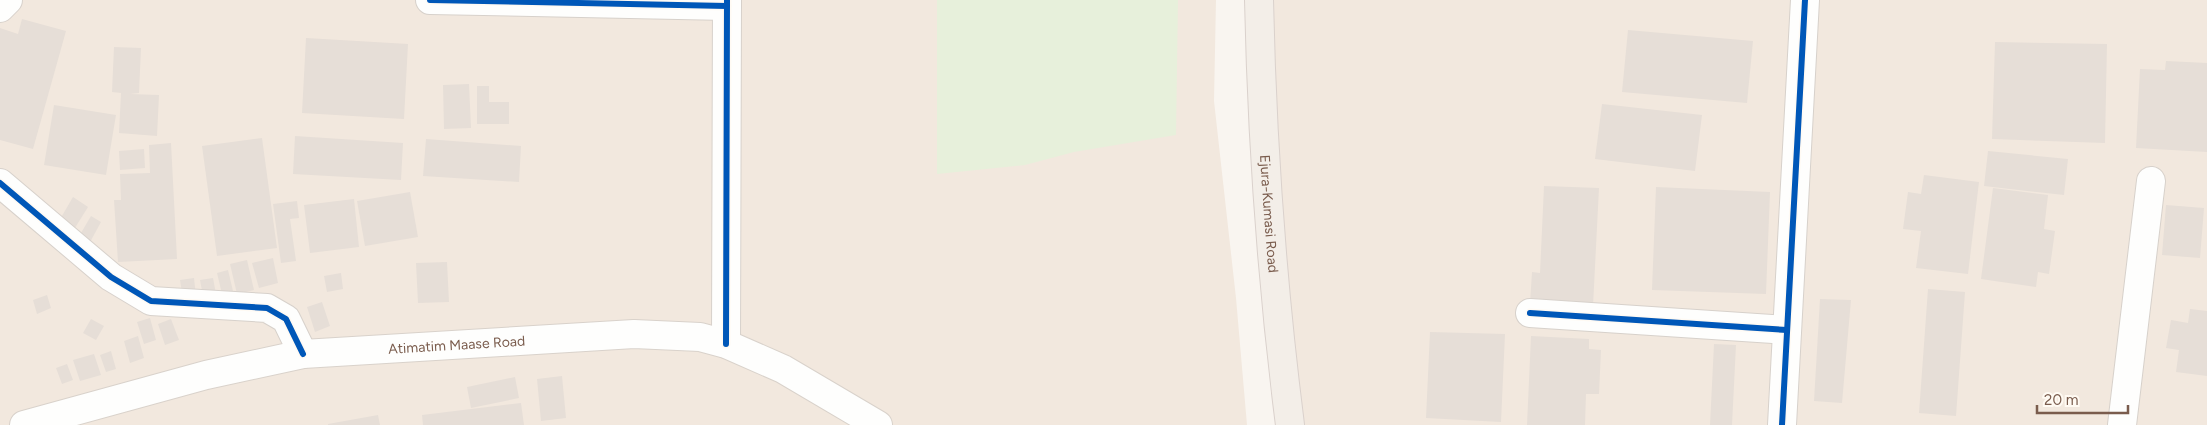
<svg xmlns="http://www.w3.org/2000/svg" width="2207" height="425" font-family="Figtree,sans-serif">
<rect width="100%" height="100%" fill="#f9f5f0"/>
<g fill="#f2e8de">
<path d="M0,0H1216L1214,101L1236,298L1247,425H0Z"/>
<path d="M1260,0H2207V425H1292Z"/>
</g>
<path fill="#e7f0db" d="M937,0H1178L1176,135L1074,152L1025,165L937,174Z"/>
<g fill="#e6ded7">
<path d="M22,19L66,31L33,149L0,140V28L18,34Z"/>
<path d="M1628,30L1753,41L1747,103L1622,92Z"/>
<path d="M306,38L408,44L404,119L302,113Z"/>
<path d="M1995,42L2107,44L2105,143L1992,139Z"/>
<path d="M114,47L141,48L139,93L130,94L159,95L157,136L119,133L121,93L112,92Z"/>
<path d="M2166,61L2207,63V152L2136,148L2140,69L2165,70Z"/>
<path d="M469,84L471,128L444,129L443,85Z"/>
<path d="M477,86H489V102H509V124H477Z"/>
<path d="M1602,104L1702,115L1695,171L1595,159Z"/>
<path d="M54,105L116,115L106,175L44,165Z"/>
<path d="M295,136L403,143L401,180L293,174Z"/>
<path d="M262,138L277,248L217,256L202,146Z"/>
<path d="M426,139L521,146L519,182L423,176Z"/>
<path d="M171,143L177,259L118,262L114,200H121L120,174L150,173L149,145Z"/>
<path d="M144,149L145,168L120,170L119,151Z"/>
<path d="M1988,151L2068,159L2064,195L1984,186Z"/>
<path d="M1924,175L1979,182L1968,274L1916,268L1921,231L1903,229L1908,192L1921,194Z"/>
<path d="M1544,186L1599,188L1593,306L1530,304L1532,272L1540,273Z"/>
<path d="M1656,187L1770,192L1766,294L1652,290Z"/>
<path d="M1993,188L2048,195L2044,229L2055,231L2049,274L2038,272L2036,287L1981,279Z"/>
<path d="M410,192L418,237L365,246L357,201Z"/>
<path d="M73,197L88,207L73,231L59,221Z"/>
<path d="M354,199L359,247L310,253L304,205Z"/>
<path d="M297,201L299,218L290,219L296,261L281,263L273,204Z"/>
<path d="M2166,205L2204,208L2200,258L2162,255Z"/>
<path d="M91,216L101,222L89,244L78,238Z"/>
<path d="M273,258L278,283L259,288L252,263Z"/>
<path d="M247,260L254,290L237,294L230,264Z"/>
<path d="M447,262L449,302L418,303L416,263Z"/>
<path d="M228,270L233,291L222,294L217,273Z"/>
<path d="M341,273L343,289L327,292L324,276Z"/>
<path d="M194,278L196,296L183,299L180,280Z"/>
<path d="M213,278L216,294L203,296L200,280Z"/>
<path d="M1928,289L1965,292L1956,416L1919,413Z"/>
<path d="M47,295L51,308L37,314L33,300Z"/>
<path d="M1820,299L1851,300L1842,403L1814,401Z"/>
<path d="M322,302L330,326L315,332L307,307Z"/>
<path d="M2190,309L2207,311V376L2176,372L2179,350L2166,348L2171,320L2188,323Z"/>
<path d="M150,318L156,340L144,344L137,322Z"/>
<path d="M91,319L104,326L96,340L83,333Z"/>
<path d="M171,319L179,340L165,345L158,324Z"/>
<path d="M1430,332L1505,334L1501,422L1426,418Z"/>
<path d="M138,336L144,358L130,363L124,341Z"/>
<path d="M1531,336L1589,339V349L1601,350L1599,394H1586L1585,425H1527Z"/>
<path d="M1714,344L1736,345L1732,425H1710Z"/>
<path d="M111,351L116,369L106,372L100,355Z"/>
<path d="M94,354L101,375L80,381L73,360Z"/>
<path d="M67,364L73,380L62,384L56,368Z"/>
<path d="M562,376L566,418L541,421L537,379Z"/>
<path d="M515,377L519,398L471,408L467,387Z"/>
<path d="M521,403L524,425H423L422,415Z"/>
<path d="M378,415L380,425H328V424Z"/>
</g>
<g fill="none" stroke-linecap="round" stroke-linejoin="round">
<defs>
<g id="street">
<path d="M430,0L727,6"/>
<path d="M0,8L8,0"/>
<path d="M0,183L111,277L151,301L267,308L286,319L303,354"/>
<path d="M1530,313L1787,330"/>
<path d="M726,344L727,0"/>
<path d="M1782,425L1805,0"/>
<path d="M2122,425L2151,181"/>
</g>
<g id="secondary">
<path id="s1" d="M24,425L206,375L303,354L634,334L700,337L726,344L783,369L878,425"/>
</g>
<g id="primary">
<path id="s2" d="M1259,0C1262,142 1272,284 1290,425"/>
</g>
</defs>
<use href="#street" stroke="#d7d1cb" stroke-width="30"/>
<use href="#secondary" stroke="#d9d2cb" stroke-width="30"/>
<use href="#primary" stroke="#dad1cc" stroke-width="30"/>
<use href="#street" stroke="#fefefd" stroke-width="28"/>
<use href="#secondary" stroke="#fefefd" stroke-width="28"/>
<use href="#primary" stroke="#f3eee8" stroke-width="28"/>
<defs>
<g id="cycleway">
<path d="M430,0L727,6"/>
<path d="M0,183L111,277L151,301L267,308L286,319L303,354"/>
<path d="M1530,313L1787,330"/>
<path d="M726,344L727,0"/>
<path d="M1782,425L1805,0"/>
</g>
</defs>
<use href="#cycleway" stroke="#fffaf3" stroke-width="9"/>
<use href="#cycleway" stroke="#0057b8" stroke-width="6"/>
</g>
<g text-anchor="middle" stroke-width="4" stroke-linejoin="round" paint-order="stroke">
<g font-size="14" fill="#7a5c4d" stroke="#fffaf3">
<text dy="5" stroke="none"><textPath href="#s2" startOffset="214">Ejura-Kumasi Road</textPath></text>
<text dy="5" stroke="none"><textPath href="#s1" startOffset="442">Atimatim Maase Road</textPath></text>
</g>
</g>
<path d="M2037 405v8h91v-8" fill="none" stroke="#7a5c4d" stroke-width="2.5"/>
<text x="2044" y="405" font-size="15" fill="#7a5c4d" stroke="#fffaf3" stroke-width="4" paint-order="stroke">20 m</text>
</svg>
